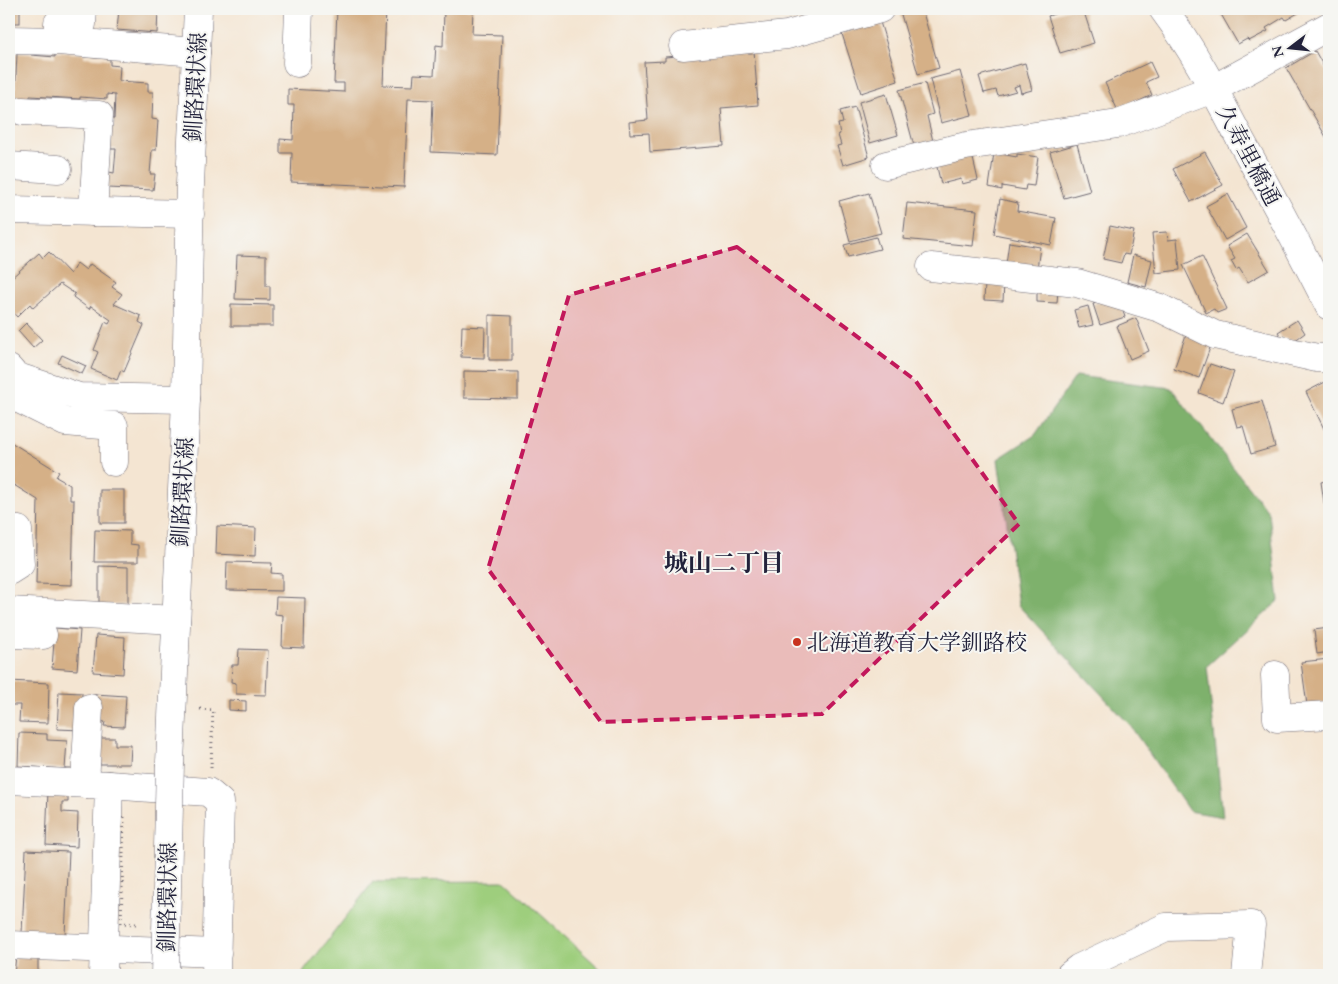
<svg xmlns="http://www.w3.org/2000/svg" width="1338" height="984" font-family="'EB Garamond','Noto Serif JP',serif">
<rect width="100%" height="100%" fill="#f6f6f2"/>
<filter id="ink" filterUnits="userSpaceOnUse"><feTurbulence type="fractalNoise" baseFrequency=".02" numOctaves="2"/><feDisplacementMap in="SourceGraphic" scale="10" xChannelSelector="R" yChannelSelector="G"/><feConvolveMatrix kernelMatrix="1 2 1 2 8 2 1 2 1" color-interpolation-filters="sRGB"/></filter>
<filter id="wash" filterUnits="userSpaceOnUse"><feTurbulence type="fractalNoise" baseFrequency=".0096" numOctaves="4" result="noise"/><feDisplacementMap in="SourceGraphic" scale="20" xChannelSelector="R" yChannelSelector="G"/><feGaussianBlur stdDeviation="1.12" result="paint"/><feColorMatrix in="noise" values="0 0 0 0 0 0 0 0 0 0 0 0 0 0 0 0 0 1.4 0 .05"/><feComposite in="paint" operator="in"/></filter>
<g filter="url(#wash)">
<rect width="100%" height="100%" fill="#f4e5d2"/>
<path fill="#9ece7d" stroke="#60785c" d="M504,881L607,975H301L373,882Z"/>
<path fill="#7eb16c" stroke="#506a54" d="M1076,376L1171,388L1269,513L1279,601L1207,666L1223,817L1189,811L1129,724L1018,605L998,459L1035,435Z"/>
<g id="blocks">
<g fill="#d5b087">
<rect x="9" y="9" width="11" height="14"/>
<path d="M119,9H158L157,33L117,30Z"/>
<path d="M337,9H386L383,85L413,86L414,74L434,75L436,45L443,46L444,9H473L472,34L502,35L497,155L431,152L433,100L408,99L404,187L291,182L292,153H280V139L293,140L294,105H288V89L344,92V83H334Z"/>
<path d="M906,9H922L939,68L918,74L900,11Z"/>
<path d="M1069,9H1083L1094,43L1060,53L1048,16Z"/>
<path d="M1218,9H1305L1286,20L1284,17L1266,28L1268,31L1249,41L1247,39L1238,44Z"/>
<path d="M880,22L898,81L861,93L842,34Z"/>
<path d="M754,50L758,105L721,108L724,146L650,152L649,133L630,134L629,122L648,120L644,62L665,61V57Z"/>
<path d="M1315,51L1329,76V142L1286,68Z"/>
<path d="M55,52L84,54V57L110,59V65L120,66L119,81L148,83V92H153L152,119L158,120L156,150H152L150,174H155L153,190L108,188L109,172L114,173L116,149H110L112,119H114L115,95L107,94V99L80,97V99L30,96V98H15L17,53L31,54V55L55,57Z"/>
<path d="M1150,62L1157,77L1146,82L1152,95L1118,111L1105,83Z"/>
<path d="M1025,63L1032,90L1021,93L1019,85L1014,87L1016,91L998,96L996,90L984,93L979,76Z"/>
<path d="M960,71L972,115L941,123L930,79Z"/>
<path d="M925,83L933,114L927,116L933,141L914,146L899,90Z"/>
<path d="M886,94L898,135L870,143L859,102Z"/>
<path d="M855,107L869,157L843,165L837,146L841,145L838,135L840,134L838,124L843,123L840,111Z"/>
<path d="M1077,144L1090,191L1064,198L1050,152Z"/>
<path d="M1205,152L1223,185L1191,202L1173,169Z"/>
<path d="M994,153L1017,157V154L1038,157L1034,186L1026,185L1025,190L1002,186V190L989,187Z"/>
<path d="M972,154L978,180L962,184L961,179L941,184L936,163Z"/>
<path d="M869,193L881,233L850,241L839,201Z"/>
<path d="M1228,194L1246,228L1225,240L1206,206Z"/>
<path d="M1000,199L1018,203L1017,211L1056,218L1051,245L994,234Z"/>
<path d="M907,203L977,210L973,246L903,239Z"/>
<path d="M1110,226L1134,231L1129,255L1124,254L1121,263L1103,259Z"/>
<path d="M1167,232L1168,240L1177,239L1180,270L1156,273L1152,233Z"/>
<path d="M1247,234L1269,270L1248,282L1239,268L1236,270L1231,261L1235,259L1227,246Z"/>
<path d="M876,237L880,249L848,257L844,245Z"/>
<path d="M1009,242L1040,247L1037,269L1006,264Z"/>
<path d="M49,252L70,274L77,263L86,270L90,264L116,282L112,287L122,294L114,304L141,316L139,322L144,325L124,372L121,370L117,380L91,369L98,352L94,350L105,322L109,324L111,320L91,306L89,309L73,297L75,294L60,284L33,308L30,304L17,317L9,308V280L39,253L43,258Z"/>
<path d="M237,255L266,256V286H270V300L235,299Z"/>
<path d="M1133,255L1152,260L1146,287L1127,282Z"/>
<path d="M1202,256L1227,309L1217,313L1214,309L1206,313L1183,265Z"/>
<path d="M985,283L1004,284L1003,301L984,300Z"/>
<path d="M1037,288L1058,289L1057,303L1037,302Z"/>
<path d="M1111,299L1119,301L1125,317L1100,325L1093,304Z"/>
<path d="M231,304L273,305V326H231Z"/>
<path d="M1088,306L1093,325L1079,328L1074,310Z"/>
<path d="M489,315L512,316V360H489Z"/>
<path d="M1136,318L1149,351L1130,359L1117,326Z"/>
<path d="M1297,320L1305,333L1294,341L1282,338L1278,332Z"/>
<path d="M26,323L42,340L33,348L18,331Z"/>
<path d="M462,326L485,327L484,358L461,357Z"/>
<path d="M1186,335L1211,345L1199,378L1174,369Z"/>
<path d="M62,355L86,366L82,374L58,363Z"/>
<path d="M1210,364L1234,372L1223,402L1199,393Z"/>
<path d="M464,371L518,372V399L464,398Z"/>
<path d="M1329,380V439L1306,392Z"/>
<path d="M1262,401L1275,447L1251,454L1243,426L1237,427L1232,409Z"/>
<path d="M9,441L59,472L56,477L70,485V500H74L72,585L36,584L38,500L9,482Z"/>
<path d="M1329,480V529H1328L1321,482Z"/>
<rect x="100" y="490" width="24" height="33"/>
<path d="M217,526L256,528L255,556L216,554Z"/>
<path d="M95,530L130,531V544L138,545V562H94Z"/>
<path d="M227,562L272,563L271,573L282,574V591L226,590Z"/>
<path d="M99,566L128,567V605H99Z"/>
<path d="M276,597L305,598L304,648L282,647L283,615L275,614Z"/>
<path d="M55,628L80,630L77,670L52,668Z"/>
<path d="M1329,628V652L1317,654L1314,630Z"/>
<path d="M96,635L125,637L123,674L93,672Z"/>
<path d="M239,649L268,650L266,695L236,694V683L231,682L232,665H238Z"/>
<path d="M1329,659V703L1307,705L1301,662Z"/>
<path d="M9,681L49,683L48,723L19,722L20,705H9Z"/>
<path d="M59,692L82,693L81,730L57,729Z"/>
<path d="M95,694L126,696L124,727L104,726L105,722L98,721L94,712Z"/>
<path d="M229,700L246,701V711L229,710Z"/>
<path d="M19,733L47,734V740L67,741L65,769L18,766Z"/>
<path d="M100,738H115V745H131L130,764H92Z"/>
<path d="M48,790L68,791V802H62V812L78,813L77,847L46,845Z"/>
<path d="M26,850L69,852L65,935L22,933Z"/>
<path d="M16,956L38,958V971H42V975H14Z"/>
</g>
</g>
</g>
<g filter="url(#ink)">
<use href="#blocks" fill-opacity="0" stroke="#6c6670" stroke-width="1"/>
<g fill="none" stroke-linecap="round" stroke-linejoin="round">
<defs>
<g id="minor">
<path d="M1163,9C1193,49 1216,93 1239,137C1270,193 1300,249 1329,306"/>
<path d="M58,37V23L82,24L83,9"/>
<path d="M9,40L58,41L196,52"/>
<path d="M683,46L787,35L880,9"/>
<path d="M297,63L299,9"/>
<path d="M22,111L99,115L93,212"/>
<path d="M886,165L966,146L1118,124L1213,89L1329,26"/>
<path d="M9,166L58,169"/>
<path d="M9,210L190,214"/>
<path d="M931,267L1077,283L1160,308L1215,335L1317,358H1329"/>
<path d="M9,369L15,376L79,397L186,399"/>
<path d="M9,394L65,422L114,426V462"/>
<path d="M9,529L18,530L20,564L9,571"/>
<path d="M9,611L176,620"/>
<path d="M9,634L43,635"/>
<path d="M1275,675L1277,718L1329,715"/>
<path d="M170,763L186,399L190,184L198,9"/>
<path d="M9,780L109,785L103,975"/>
<path d="M85,784L89,708"/>
<path d="M109,785L208,792L220,802L216,975"/>
<path d="M9,945L217,953"/>
<path d="M1070,975L1079,968L1166,927L1251,925L1246,975"/>
</g>
</defs>
<use href="#minor" stroke="#6c6670" stroke-width="29"/>
<path stroke="#6c6670" stroke-width="3" stroke-dasharray="1 4" stroke-linecap="butt" d="M200,709L213,710L211,768"/>
<use href="#minor" stroke="#fff" stroke-width="28"/>
<defs>
<path id="minor-bridge" d="M165,975L170,763"/>
</defs>
<use href="#minor-bridge" stroke="#6c6670" stroke-width="29" stroke-linecap="butt"/>
<path stroke="#6c6670" stroke-width="3" stroke-dasharray="1 4" stroke-linecap="butt" d="M124,817L121,923L136,924"/>
<use href="#minor-bridge" stroke="#fff" stroke-width="28"/>
</g>
</g>
<path fill="#c2185b" fill-opacity="0.2" stroke="#c2185b" stroke-width="4" stroke-dasharray="10 6" stroke-linejoin="round" d="M737,247L915,380L1019,524L822,714L601,722L488,569L569,295Z"/>
<circle fill="#c8321e" stroke="#f6f6f2" stroke-width="2" cx="797" cy="642" r="5"/>
<g text-anchor="middle" stroke-width="4" stroke-linejoin="round" paint-order="stroke">
<g font-size="22" fill="#22223b" stroke="#f6f6f2">
<text transform="translate(195 87) rotate(-87)" y="8">釧路環状線</text>
<text transform="translate(1249 155) rotate(62)" y="8">久寿里橋通</text>
<text transform="translate(182 492) rotate(-87)" y="8">釧路環状線</text>
<text transform="translate(167 897) rotate(-89)" y="8">釧路環状線</text>
</g>
<g font-size="22" fill="#22223b" stroke="#f6f6f2" text-anchor="start">
<text x="807" y="650">北海道教育大学釧路校</text>
</g>
<g font-size="24" font-weight="bold" fill="#22223b" stroke="#f6f6f2">
<text x="724" y="571">城山二丁目</text>
</g>
</g>
<rect width="1338" height="984" fill="none" stroke="#f6f6f2" stroke-width="30"/>
<g transform="translate(1290 48) rotate(254)" stroke="#f6f6f2" stroke-width="4" paint-order="stroke">
<path d="M0-4L9 19L0 12L-9 19Z" fill="#22223b"/>
<text y="-8" font-size="14" font-weight="bold" text-anchor="middle" fill="#22223b">N</text>
</g>
</svg>
